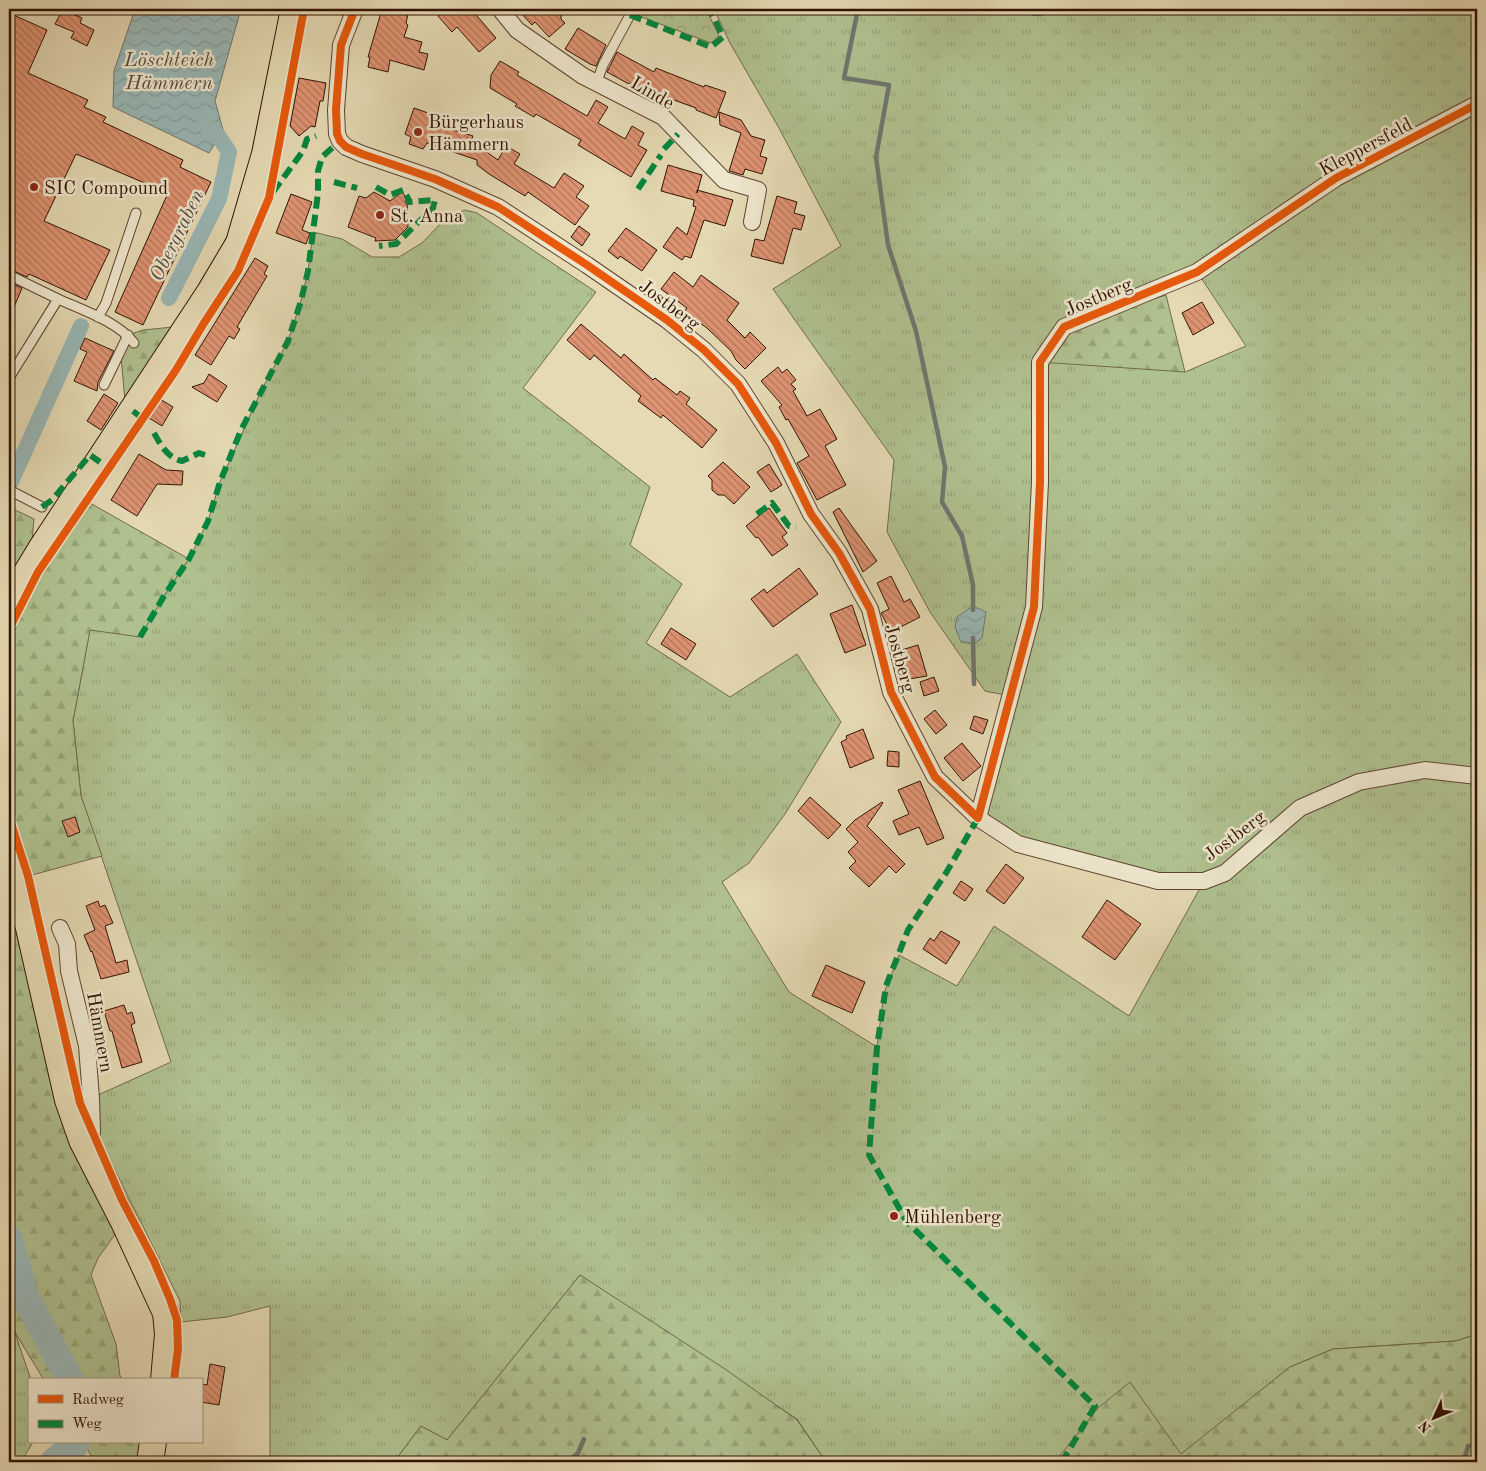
<svg xmlns="http://www.w3.org/2000/svg" width="1486" height="1471" font-family="'Old Standard TT',serif">
<defs>
<pattern id="grass-tufts" width="24" height="20" patternUnits="userSpaceOnUse" patternTransform="scale(1.25)"><rect width="24" height="20" fill="#b0c190"/><path d="M3 7l-1-3M5 7V3M7 7l1-3M15 17l-1-3M17 17v-4M19 17l1-3" fill="none" stroke="#98a57b"/></pattern>
<pattern id="forest-firs" width="22" height="20" patternUnits="userSpaceOnUse" patternTransform="scale(1.25)"><rect width="22" height="20" fill="#b0c190"/><path d="M5 1l3.5 6h-7zM16 11l3.5 6h-7z" fill="#98a57b"/></pattern>
<pattern id="park-crowns" width="20" height="18" patternUnits="userSpaceOnUse" patternTransform="scale(1.25)"><rect width="20" height="18" fill="#b0c190"/><path d="M2 6a3 3 0 1 1 6 0M12 15a3 3 0 1 1 6 0" fill="none" stroke="#98a57b"/></pattern>
<pattern id="water-waves" width="16" height="10" patternUnits="userSpaceOnUse" patternTransform="scale(1.25)"><rect width="16" height="10" fill="#99b8b7"/><path d="M0 5q4-4 8 0t8 0" fill="none" stroke="#849d9c"/></pattern>
<pattern id="building-back-hatch" width="6" height="6" patternUnits="userSpaceOnUse" patternTransform="scale(1.25)"><rect width="6" height="6" fill="#df9473"/><path d="M-1 5l2 2M0 0l6 6M5-1l2 2" fill="none" stroke="#b5775c"/></pattern>
</defs>
<rect width="100%" height="100%" fill="#e5dab4"/>
<filter id="stains"><feTurbulence type="fractalNoise" baseFrequency=".004" numOctaves="4"/><feColorMatrix values="0 0 0 0 .2 0 0 0 0 .09 0 0 0 0 .02 0 0 0 .5 -.17"/></filter>
<radialGradient id="worn" r=".72"><stop offset=".6" stop-color="#630" stop-opacity="0"/><stop offset="1" stop-color="#630" stop-opacity=".3"/></radialGradient>
<g fill="url(#grass-tufts)" stroke="#706a4a" fill-rule="evenodd">
<path d="M714,9H1477V1334L1456,1341L1333,1349L1290,1367L1181,1455L1055,1462H826L797,1419L580,1275L447,1440L421,1426L394,1462H270V1306L227,1317L181,1322L180,1301L96,1132V1096L171,1062L81,796L73,721L90,629L164,596L189,559L208,521L220,482L261,391L288,341L301,301L308,271L313,232L342,239L372,257H399L422,243L445,219L465,210L477,213L596,292L523,388L650,487L630,545L682,584L646,643L730,697L797,654L841,722L785,814L749,863L722,882L789,992L877,1047L884,993L899,955L957,986L994,926L1129,1016L1204,881H1158L1018,844L978,818L1010,696L985,691L930,612L887,532L894,460L773,289L841,246L779,128L730,43ZM1194,267L1246,346L1185,372L1064,327Z"/>
<path d="M9,1315L31,1380H29V1442H33L21,1462H9Z"/>
</g>
<g fill="url(#forest-firs)" stroke="#706a4a">
<path d="M1166,295L1185,372L1040,362L1064,327Z"/>
<path d="M173,327L125,402L121,355L128,335L143,330Z"/>
<path d="M90,503L189,559L164,596L140,637L90,630L73,721L81,796L102,856L32,875L9,804V647C25,594 59,548 90,503Z"/>
<path d="M9,507L34,519L32,541L9,576Z"/>
<path d="M9,895L124,1222L98,1258L91,1275L116,1344L120,1376L124,1380H44L17,1336L9,1315Z"/>
<path d="M580,1275L725,1369L797,1420L826,1462H394L421,1426L447,1440Z"/>
<path d="M1477,1334V1454L1455,1462H1055L1098,1408L1130,1382L1181,1454L1290,1367L1333,1349L1456,1341Z"/>
<path d="M83,1442H153L150,1462H95Z"/>
</g>
<path fill="url(#park-crowns)" stroke="#706a4a" d="M631,9H706L719,36L711,43L628,12Z"/>
<g fill="url(#water-waves)" stroke="#6f766f">
<path d="M135,9H241L215,101L223,130L209,153L113,107L114,71Z"/>
<path d="M973,606L986,612L982,638L974,644L961,642L955,627L957,617Z"/>
</g>
<g fill="none" stroke-linecap="round" stroke-linejoin="round">
<g stroke="#6f766f" stroke-width="4.5">
<path d="M858,9L844,78L889,85L876,157L888,245L916,331L945,467L942,502L962,536L973,585V610"/>
<path d="M1003,9L1038,14L1066,9"/>
<path d="M973,638L974,684"/>
<path d="M568,1462L578,1453L584,1439"/>
<path d="M1464,1462L1468,1446L1477,1445"/>
</g>
<g stroke="#99b8b7" stroke-width="16">
<path d="M169,298L219,199L229,152L219,137L204,122"/>
<path d="M9,486L81,326"/>
</g>
<g stroke="#99b8b7" stroke-width="28">
<path d="M9,1240L26,1298L70,1380"/>
<path d="M54,1462L75,1445L76,1442"/>
</g>
</g>
<g fill="url(#building-back-hatch)" stroke="#311203">
<path d="M63,9L82,18L80,23L94,30L87,46L71,38L74,32L55,24Z"/>
<path d="M382,9L408,14L406,23L408,25L404,37L422,42L419,52L428,54L424,70L390,60L388,72L368,67L370,57H368Z"/>
<path d="M446,9H471L496,38L479,52L457,27L452,32L438,16Z"/>
<path d="M518,10L561,12V19L565,23L549,37L535,22L532,25Z"/>
<path d="M9,13L47,30L28,73L88,100L84,107L106,117L103,122L183,160L180,167L211,182L143,325L115,312L168,193L86,158L76,154L44,221L110,250L86,300L29,274L27,277L9,269Z"/>
<path d="M578,28L606,45L596,66L590,64L565,49Z"/>
<path d="M617,52L654,72L656,68L704,87L705,85L726,92L716,118L696,110V108L627,83L607,72Z"/>
<path d="M500,61L519,72L517,75L587,116L596,100L608,107L598,123L625,139L632,126L644,133L638,145L647,150L631,177L578,145L581,140L536,114L534,117L515,106L517,104L490,88L491,75Z"/>
<path d="M299,78L326,83L323,101H320L315,127L311,126L299,136L290,126Z"/>
<path d="M414,108L456,123L454,130L473,136L468,149L478,150V146L498,160L506,146L520,154L514,164L554,188L564,173L584,186L576,197L589,206L575,225L528,192L525,196L489,174L477,165V160L427,143L423,149L409,144L411,137L405,134Z"/>
<path d="M719,112L741,120L751,136L765,140L760,156L767,158L762,174L745,169L743,175L729,171L741,133L720,125Z"/>
<path d="M668,165L702,175L697,193V190L733,200L725,226L704,220L691,258L685,256L682,260L663,247L677,227L687,235L696,207L693,206L694,200L661,191Z"/>
<path d="M374,192L390,201L402,192L407,199L408,227L395,240L375,241L376,238L348,227L359,196L366,198Z"/>
<path d="M291,194L312,202L302,230L310,233L306,244L276,233Z"/>
<path d="M777,196L797,202L794,213L805,216L801,230L793,228L783,264L751,256L755,239L764,241Z"/>
<path d="M579,226L590,234L582,246L571,237Z"/>
<path d="M626,228L657,250L642,271L620,256L618,259L608,251Z"/>
<path d="M255,258L268,266L264,274L267,276L237,327L240,329L234,339L229,336L211,365L195,355Z"/>
<path d="M674,272L693,287L701,275L739,303L727,320L745,338L750,332L766,348L745,369L736,360L731,351L707,328L684,312L687,308L661,289Z"/>
<path d="M9,282L22,288L9,319Z"/>
<path d="M1202,302L1214,323L1193,335L1182,313Z"/>
<path d="M581,324L621,358L624,354L653,380L655,378L677,395L680,391L690,398L686,404L717,430L702,448L663,415L661,418L638,401L641,396L594,355L590,360L567,340Z"/>
<path d="M85,338L114,351L98,382L97,391L74,381L87,352L80,349Z"/>
<path d="M778,367L782,373L787,369L796,380L791,384L796,389L793,391L807,416L820,409L837,439L825,446L846,485L817,500L797,463L809,456L788,419L786,420L779,407L782,405L761,381Z"/>
<path d="M209,374L227,386L217,402L192,387L204,383Z"/>
<path d="M104,394L118,403L101,430L87,421Z"/>
<path d="M160,399L173,407L162,426L149,418Z"/>
<path d="M139,454L166,470L183,471L182,485L157,484L137,516L111,500Z"/>
<path d="M723,462L750,487L734,504L724,495H718L712,490V480L708,476Z"/>
<path d="M769,464L782,485L771,492L757,472Z"/>
<path d="M769,508L787,533L782,537L788,545L772,556L758,537L756,538L746,526Z"/>
<path d="M839,508L877,561L863,572L833,512Z"/>
<path d="M799,568L818,594L773,627L751,599L764,589L767,593Z"/>
<path d="M891,576L904,602L910,599L920,617L891,632L881,613L889,609L877,583Z"/>
<path d="M852,605L866,645L845,653L830,614Z"/>
<path d="M671,628L696,644L686,660L661,644Z"/>
<path d="M918,645L927,676L903,680L895,652Z"/>
<path d="M934,677L939,691L924,696L920,682Z"/>
<path d="M935,710L947,725L936,734L924,719Z"/>
<path d="M974,716L988,720L983,734L970,729Z"/>
<path d="M863,729L874,758L850,768L841,742L847,739L846,736Z"/>
<path d="M962,743L981,766L963,781L944,758Z"/>
<path d="M888,751L899,752V767L887,766Z"/>
<path d="M920,781L944,838L927,845L919,827L899,835L893,821L909,814L898,790Z"/>
<path d="M810,797L841,825L828,839L798,811Z"/>
<path d="M882,802L883,803L867,826L905,864L896,873L889,866L869,887L849,868L856,861L848,852L858,842L846,829L855,820Z"/>
<path d="M75,817L80,832L68,837L62,821Z"/>
<path d="M1006,864L1024,878L1004,904L986,891Z"/>
<path d="M961,881L973,889L965,901L953,893Z"/>
<path d="M1107,900L1141,924L1115,960L1082,937Z"/>
<path d="M98,901L100,907L105,905L113,923L105,926L116,963L127,960L129,972L101,979L92,951L91,952L84,935L95,930L86,906Z"/>
<path d="M941,931L960,942L946,964L923,949L930,938L934,941Z"/>
<path d="M826,965L865,982L852,1013L812,996Z"/>
<path d="M124,1005L127,1014L132,1012L135,1023L131,1025L142,1062L122,1068L112,1031H110L104,1011Z"/>
<path d="M210,1364L225,1367L219,1405L201,1402V1384L207,1385Z"/>
</g>
<g fill="none" stroke-linecap="round" stroke-linejoin="round">
<defs>
<g id="lane">
<path d="M596,84L603,65L630,15"/>
<path d="M9,275L58,299"/>
<path d="M98,317L106,303L136,213"/>
<path d="M9,378L58,299C83,310 118,322 134,343"/>
<path d="M104,385L128,335"/>
<path d="M9,490L42,507"/>
</g>
<g id="street">
<path d="M355,9L341,45L336,110L337,134L340,141L346,147L362,154L435,179L498,207L587,265L667,320L704,350L738,384L776,443L811,514L839,553L870,609L891,692L935,777L978,818L1018,844L1158,881H1204L1225,873L1300,808L1359,782L1425,770L1477,776"/>
<path d="M500,9L517,30L583,76L663,117L724,180L758,190L752,222"/>
<path d="M978,818L1034,607L1040,482V362L1064,327L1197,272L1336,178L1477,104"/>
<path d="M60,928L67,944L69,971L87,1046L91,1098L92,1132L82,1140"/>
</g>
<g id="primary">
<path d="M9,607L15,592L41,549L210,292L239,243L265,154L294,9"/>
<path d="M9,853L29,928L68,1100L82,1140L124,1222L166,1313L168,1334L164,1380"/>
<path d="M150,1462L153,1442"/>
</g>
</defs>
<use href="#lane" stroke="#5e442f" stroke-width="11"/>
<use href="#street" stroke="#5e442f" stroke-width="18"/>
<use href="#primary" stroke="#311203" stroke-width="28"/>
<use href="#lane" stroke="#eee7ce" stroke-width="9"/>
<use href="#street" stroke="#eee7ce" stroke-width="16"/>
<use href="#primary" stroke="#e5dab4" stroke-width="26"/>
<g stroke="#00873e" stroke-width="6" stroke-dasharray="12 6" stroke-linecap="butt">
<path d="M630,15L711,47L723,37L710,9"/>
<path d="M664,149L678,134"/>
<path d="M334,182L357,188"/>
<path d="M376,187L390,195L403,190L408,198V202L435,200L433,208L396,244L379,246"/>
<path d="M638,189L661,155"/>
<path d="M273,192L303,151L307,139L316,136"/>
<path d="M133,411L143,419"/>
<path d="M154,433C162,447 167,457 182,461L199,453L205,455"/>
<path d="M42,507L52,500L90,455L100,462"/>
<path d="M757,514L772,503L789,526L796,527"/>
<path d="M140,637L164,596L189,559L208,521L220,482L241,430L288,341L301,301L308,271L318,193V171L322,157L340,141"/>
<path d="M978,818L946,873L908,930L886,986L877,1047L869,1155L907,1222L1095,1406L1062,1462"/>
</g>
<defs>
<g id="cycleway">
<path d="M355,9L341,45L336,110L337,134L340,141L346,147L362,154L435,179L498,207L587,265L667,320L704,350L738,384L776,443L811,514L839,553L870,609L891,692L935,777L978,818L1034,607L1040,482V362L1064,327L1197,272L1336,178L1477,104"/>
<path d="M9,629L38,572L176,370L204,323L238,271L269,198L304,9"/>
<path d="M9,817L28,876L80,1103L122,1200L154,1261L170,1299L177,1320L178,1349L174,1380"/>
</g>
</defs>
<use href="#cycleway" stroke="#eee7ce" stroke-width="11"/>
<use href="#cycleway" stroke="#e8590c" stroke-width="8"/>
</g>
<g fill="#8f2418" stroke="#eee7ce" stroke-width="2">
<circle cx="418" cy="132" r="5"/>
<circle cx="34" cy="187" r="5"/>
<circle cx="380" cy="215" r="5"/>
<circle cx="894" cy="1216" r="5"/>
</g>
<g text-anchor="middle" stroke-width="5" stroke-linejoin="round" paint-order="stroke">
<g font-size="19" fill="#311203" stroke="#eee7ce">
<text transform="translate(653 92) rotate(30)" y="7">Linde</text>
<text transform="translate(1365 146) rotate(-28)" y="7">Kleppersfeld</text>
<text transform="translate(1098 296) rotate(-23)" y="7">Jostberg</text>
<text transform="translate(670 304) rotate(37)" y="7">Jostberg</text>
<text transform="translate(901 658) rotate(74)" y="7">Jostberg</text>
<text transform="translate(1234 835) rotate(-37)" y="7">Jostberg</text>
<text transform="translate(101 1032) rotate(80)" y="7">Hämmern</text>
</g>
<g font-size="19" fill="#311203" stroke="#eee7ce" text-anchor="start">
<text x="428" y="128">Bürgerhaus<tspan x="428" dy="22">Hämmern</tspan></text>
<text x="44" y="194">SIC Compound</text>
<text x="390" y="222">St. Anna</text>
<text x="904" y="1223">Mühlenberg</text>
</g>
<g font-size="20" font-style="italic" fill="#554c42" stroke="#eee7ce">
<text x="169" y="66">Löschteich<tspan x="169" dy="23">Hämmern</tspan></text>
<text transform="translate(176 235) rotate(-64)" y="7">Obergraben</text>
</g>
</g>
<rect width="1486" height="1471" fill="none" stroke="#e5dab4" stroke-width="30"/>
<rect x="10" y="10" width="1466" height="1451" fill="none" stroke="#311203" stroke-width="2.5"/>
<rect x="15" y="15" width="1456" height="1441" fill="none" stroke="#311203"/>
<rect x="28" y="1378" width="175" height="65" fill="#eee7ce" stroke="#a2927d"/>
<rect x="38" y="1395" width="25" height="8" fill="#e8590c" stroke="#a2927d"/>
<text x="72" y="1404" font-size="15" fill="#311203">Radweg</text>
<rect x="38" y="1420" width="25" height="8" fill="#00873e" stroke="#a2927d"/>
<text x="72" y="1428" font-size="15" fill="#311203">Weg</text>
<g transform="translate(1434 1418) rotate(226)" stroke="#eee7ce" stroke-width="4" paint-order="stroke">
<path d="M0-4L9 19L0 12L-9 19Z" fill="#311203"/>
<text y="-8" font-size="14" font-weight="bold" text-anchor="middle" fill="#311203">N</text>
</g>
<rect width="100%" height="100%" filter="url(#stains)"/>
<rect width="100%" height="100%" fill="url(#worn)"/>
</svg>
